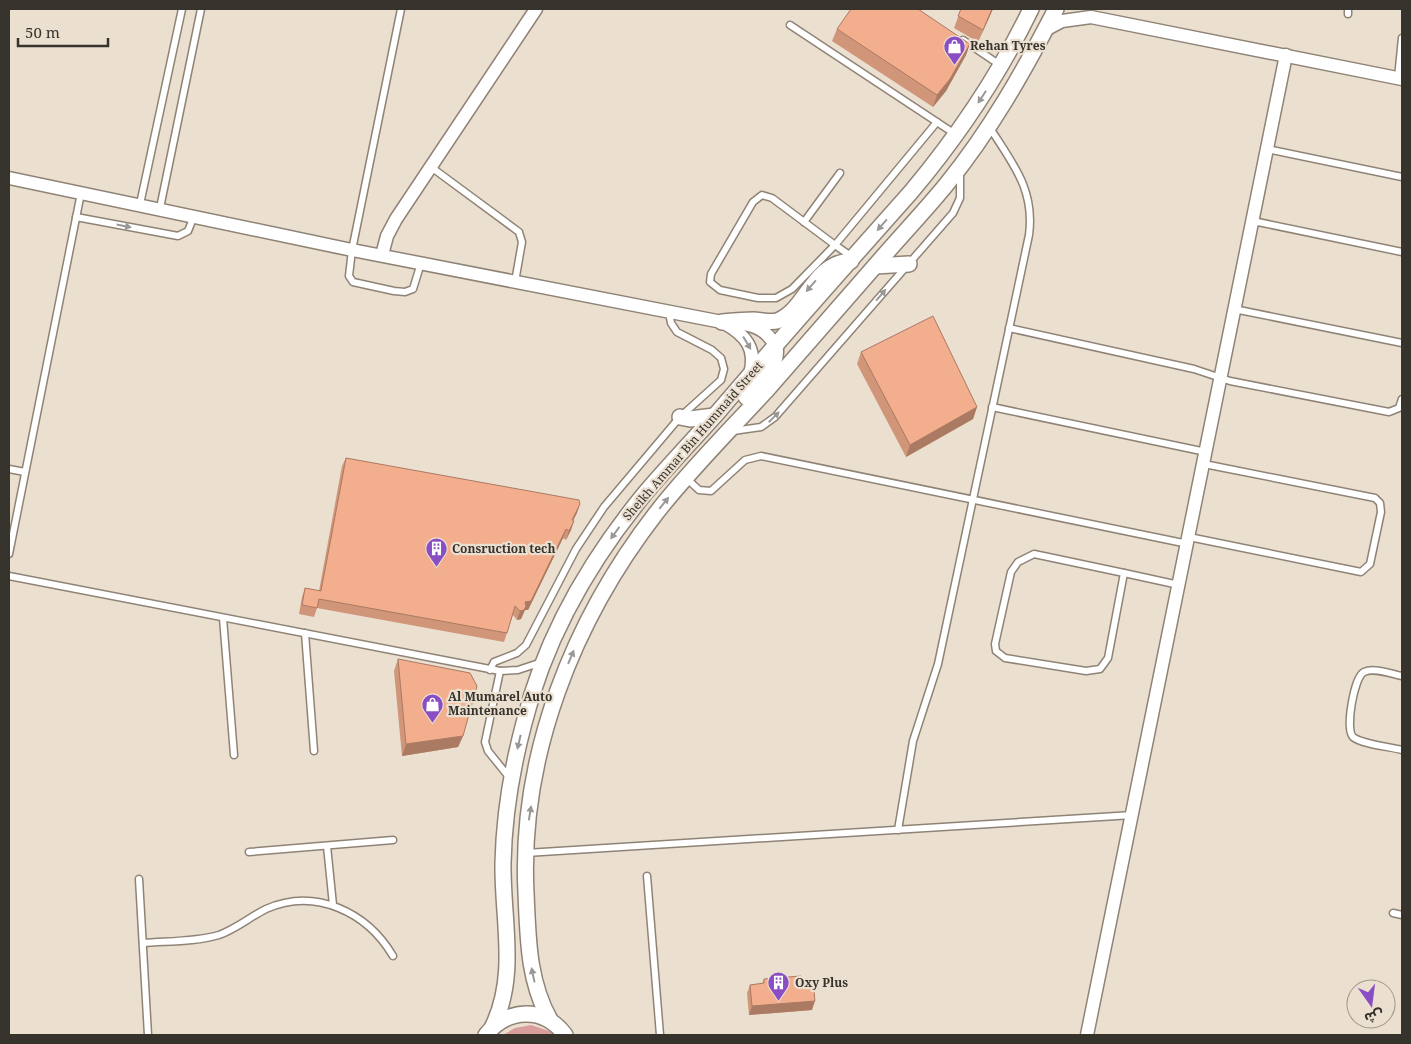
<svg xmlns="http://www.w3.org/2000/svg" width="1411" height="1044" font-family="'Noto Serif','Noto Sans Arabic',serif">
<rect width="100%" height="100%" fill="#ebdfd0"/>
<path fill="#d99d9b" d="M531,1025L549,1031L554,1035H503L515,1028Z"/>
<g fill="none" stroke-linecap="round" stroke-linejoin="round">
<defs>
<g id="service">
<path d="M401,9L352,250L349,276L353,282L394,291L405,292L413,289L421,263"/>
<path d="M1348,14V9"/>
<path d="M790,25L955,134"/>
<path d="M963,40L1000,65"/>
<path d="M1398,78L1402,38"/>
<path d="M1267,149L1402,177"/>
<path d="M431,167L519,232L522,242L515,282"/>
<path d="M762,195L772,198L835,245L792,289L776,298H758L720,290L710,282L711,274L753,202Z"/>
<path d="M140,204L182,9"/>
<path d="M160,208L201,9"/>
<path d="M76,217L178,236L188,231L194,216"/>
<path d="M1253,221L1402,252"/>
<path d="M804,222L840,173"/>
<path d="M852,257L835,245L937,122"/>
<path d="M1234,309L1402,343"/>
<path d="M1009,328L1194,369L1230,381L1389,412L1399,408L1402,399"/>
<path d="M992,407L1206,452"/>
<path d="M733,431L761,427L775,417L953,213L960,198V171"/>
<path d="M9,469L25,472"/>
<path d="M686,478L699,490L711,491L745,460L761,456L1188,544"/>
<path d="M1189,537L1361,572L1370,564L1381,512L1380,503L1375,498L1204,464"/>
<path d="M9,554L81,193"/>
<path d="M1034,554L1124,573L1108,658L1100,669L1086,671L1005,658L996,651L995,644L1011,572L1018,562Z"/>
<path d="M1124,573L1179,585"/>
<path d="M9,576L500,671L518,670L542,662"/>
<path d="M223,618L234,755"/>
<path d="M305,633L314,751"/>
<path d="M490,670L494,662L517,653L526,645L576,549L604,507L680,417L721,380L724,369L721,358L712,350L677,332L671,323L669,312"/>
<path d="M500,671L485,742L488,751L509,777"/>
<path d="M1402,676C1392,674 1374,667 1364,672C1354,677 1345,729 1353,737C1361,744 1391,747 1402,750"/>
<path d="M898,830L913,741L938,664L1029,235C1035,190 1013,164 990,128"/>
<path d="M327,846L333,905"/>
<path d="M249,852L393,840"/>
<path d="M526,853L1133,815"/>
<path d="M647,876L660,1035"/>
<path d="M139,879L148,1035"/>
<path d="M1393,913L1402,915"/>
<path d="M143,943C167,941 195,942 219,935C236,929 250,917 266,909C315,887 367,912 393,956"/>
</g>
<g id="minor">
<path d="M1045,30L1062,21L1091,17L1402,79"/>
<path d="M9,178L352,250L722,322C743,323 765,324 775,346"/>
<path d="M382,255L387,236L396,219L536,9"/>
<path d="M724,323C746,335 757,349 750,374"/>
<path d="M1087,1035L1286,55"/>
</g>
<g id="tertiary">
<path d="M875,266L909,264"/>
<path d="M722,322C733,321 743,320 753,320C761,320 769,323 777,321C806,311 812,263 851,261"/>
<path d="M746,397C759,382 779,367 775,346"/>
<path d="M680,417L690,419L714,416"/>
<path d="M550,1020C528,981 528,938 526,893C519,755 574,619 657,512C690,470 729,431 765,392C802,350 838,308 875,266C898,239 923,213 946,185C990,131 1024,71 1056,9"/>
<path d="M493,1026C518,974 502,918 503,863C504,816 512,768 524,723C545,638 590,560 646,492C669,465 694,439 718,412C781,338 846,265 911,192C958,136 999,75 1031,9"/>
<path d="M486,1035C507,1008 544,1006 565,1035"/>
</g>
</defs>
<use href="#service" stroke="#8f8376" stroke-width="9"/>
<use href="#minor" stroke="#8f8376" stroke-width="15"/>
<use href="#tertiary" stroke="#8f8376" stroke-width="18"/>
<use href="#service" stroke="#fff" stroke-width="6"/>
<use href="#minor" stroke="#fff" stroke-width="12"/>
<use href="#tertiary" stroke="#fff" stroke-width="15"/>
</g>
<g fill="#d19679">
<path d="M961,9H993L978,42L954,28Z"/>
<path d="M837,29L970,44L966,55L946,91L933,107L832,41Z"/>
<path d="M861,352L977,407L973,419L906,457L857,364Z"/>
<path d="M346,458L580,504L573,520L571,530L566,540L563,538L528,610H525L521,619L517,620L513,615L504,642L317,608L314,617L299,614L302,597L305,588L319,591L342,466Z"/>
<path d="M398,659L463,736L458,747L402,756L394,671Z"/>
<path d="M764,979L801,981L812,1010L749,1015L747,993L750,985L762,984Z"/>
</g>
<g fill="#aa7a63">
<path d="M992,9H993L978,42L983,30Z"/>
<path d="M970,44L966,55L946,91L933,107L937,95Z"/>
<path d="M977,407L973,419L906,457L910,445Z"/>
<path d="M580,504L577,513L569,529L572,520Z"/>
<path d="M574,521L571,530L566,540L569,531Z"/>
<path d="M566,529L563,538L528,610H525L521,619L517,620L520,611L525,602Z"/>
<path d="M463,736L458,747L402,756L406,744Z"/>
<path d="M815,1001L812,1010L749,1015L752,1006Z"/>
</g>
<g fill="#f3ae8d" stroke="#aa7a63">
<path d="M851,9H918L970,44L950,79L937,95L837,29Z"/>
<path d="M961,9H992L983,30L958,16Z"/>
<path d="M933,316L977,407L910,445L861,352Z"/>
<path d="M346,458L579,500L580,504L572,520L574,521L569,531L566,529L531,601L525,602L526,606L524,610L520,611L515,606L507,633L319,599L317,608L302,605L305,588L321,591Z"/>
<path d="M398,659L470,673L477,686L463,736L406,744Z"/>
<path d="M801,976V981H813L815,1001L752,1006L750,985L764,983V979Z"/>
</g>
<defs><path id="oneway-solid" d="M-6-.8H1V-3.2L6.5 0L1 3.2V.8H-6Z" transform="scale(1.25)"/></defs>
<g fill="#9a9896">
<use href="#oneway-solid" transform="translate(982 97) rotate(123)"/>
<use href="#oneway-solid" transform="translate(882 225) rotate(131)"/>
<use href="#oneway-solid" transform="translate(124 226) rotate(11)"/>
<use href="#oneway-solid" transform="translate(811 286) rotate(131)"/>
<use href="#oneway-solid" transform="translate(881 295) rotate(-49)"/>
<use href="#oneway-solid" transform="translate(747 343) rotate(59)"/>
<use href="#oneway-solid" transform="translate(774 417) rotate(-45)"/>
<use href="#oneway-solid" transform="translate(664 503) rotate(-51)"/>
<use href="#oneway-solid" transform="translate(615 533) rotate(126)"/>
<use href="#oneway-solid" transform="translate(571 657) rotate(-67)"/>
<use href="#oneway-solid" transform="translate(519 742) rotate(103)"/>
<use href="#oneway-solid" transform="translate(530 813) rotate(-81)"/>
<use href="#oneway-solid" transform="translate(533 975) rotate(-102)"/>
</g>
<defs>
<symbol id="shop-pin" viewBox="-11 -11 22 30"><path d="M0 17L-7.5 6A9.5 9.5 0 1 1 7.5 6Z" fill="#8a4ec4" stroke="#ebdfd0"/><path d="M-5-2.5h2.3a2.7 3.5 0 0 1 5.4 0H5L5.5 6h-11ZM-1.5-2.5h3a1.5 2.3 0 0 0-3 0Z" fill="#fff"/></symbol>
<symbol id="building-pin" viewBox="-11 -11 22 30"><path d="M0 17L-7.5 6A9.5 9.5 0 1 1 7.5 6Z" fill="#8a4ec4" stroke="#ebdfd0"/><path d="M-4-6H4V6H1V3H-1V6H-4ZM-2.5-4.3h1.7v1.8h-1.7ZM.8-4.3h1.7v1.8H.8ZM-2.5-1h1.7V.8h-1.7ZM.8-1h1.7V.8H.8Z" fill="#fff"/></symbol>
</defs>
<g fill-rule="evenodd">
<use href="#shop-pin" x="942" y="34" width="25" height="34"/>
<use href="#building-pin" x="424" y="536" width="25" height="34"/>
<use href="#shop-pin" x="420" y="692" width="25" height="34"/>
<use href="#building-pin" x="766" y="970" width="25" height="34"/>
</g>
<g text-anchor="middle" stroke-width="4.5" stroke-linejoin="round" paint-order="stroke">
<g font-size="12" font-weight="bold" fill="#36322c" stroke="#ebdfd0" text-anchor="start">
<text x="970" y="50">Rehan Tyres</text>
<text x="452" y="553">Consruction tech</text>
<text x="448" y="701">Al Mumarel Auto<tspan x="448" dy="14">Maintenance</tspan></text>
<text x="795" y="987">Oxy Plus</text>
</g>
<g font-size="12" fill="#36322c" stroke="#ebdfd0">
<text transform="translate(693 441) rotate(-49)" y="4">Sheikh Ammar Bin Hummaid Street</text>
</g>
</g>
<rect width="1411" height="1044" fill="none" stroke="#36322c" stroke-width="20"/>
<g transform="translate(1371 1004) rotate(166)"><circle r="24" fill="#ebdfd0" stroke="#a39a8e"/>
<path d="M0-4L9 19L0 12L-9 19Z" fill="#8a4ec4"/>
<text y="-8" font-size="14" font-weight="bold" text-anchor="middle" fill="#36322c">ش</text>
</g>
<path d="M18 38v8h90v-8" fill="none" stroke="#36322c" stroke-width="2.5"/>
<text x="25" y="38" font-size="15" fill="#36322c" stroke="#ebdfd0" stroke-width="4" paint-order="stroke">50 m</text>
</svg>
